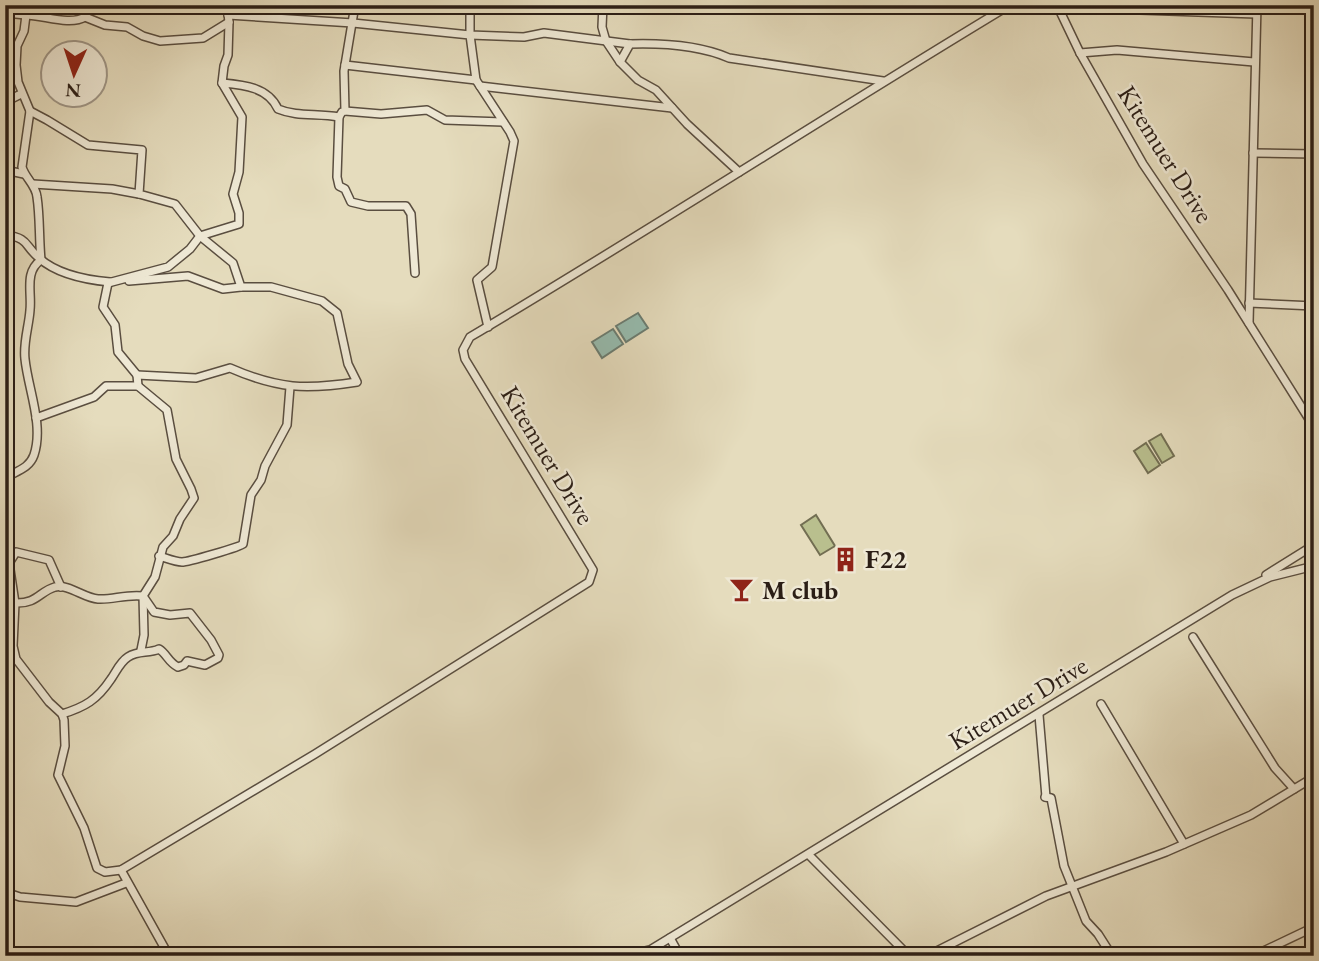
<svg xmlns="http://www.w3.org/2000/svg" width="1319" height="961" font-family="'EB Garamond',serif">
<rect width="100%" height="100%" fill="#e5dcbd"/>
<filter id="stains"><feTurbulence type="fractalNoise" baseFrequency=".00286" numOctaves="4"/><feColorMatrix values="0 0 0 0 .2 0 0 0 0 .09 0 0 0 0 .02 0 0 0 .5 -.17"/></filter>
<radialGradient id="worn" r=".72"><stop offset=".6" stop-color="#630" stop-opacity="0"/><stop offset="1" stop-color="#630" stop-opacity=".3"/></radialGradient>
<g fill="#b9bf8e" stroke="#726e52" stroke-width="2">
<path d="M1161,434L1174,456L1162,463L1149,441Z"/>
<path d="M1146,443L1160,465L1148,473L1134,451Z"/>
<path d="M816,515L835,546L820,555L801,525Z"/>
</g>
<g fill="#96bcaf" stroke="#6b7d72" stroke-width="2">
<path d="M638,313L648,328L626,342L616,326Z"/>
<path d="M613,329L623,344L602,358L592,342Z"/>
</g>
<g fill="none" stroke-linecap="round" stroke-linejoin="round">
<defs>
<g id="minor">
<path d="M355,5L344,71L345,111L342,112L339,117L337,177L339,186L345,189L351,202L368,206H406L411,214L415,273"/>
<path d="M470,5V35L524,37L544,33L630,44"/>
<path d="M603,5L602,27L606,41L620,62L638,80L656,90L687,124L739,172"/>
<path d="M1057,5L1080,53L1143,164L1228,290L1314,427"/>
<path d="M1063,5L1082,8L1256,14"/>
<path d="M5,13L26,15"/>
<path d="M228,15L353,23L470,35L476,80L510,132L514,141L492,267L477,280L488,327"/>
<path d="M85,17L105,25L127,27L143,36L160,41L203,38L229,22"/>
<path d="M1080,53L1117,50L1254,62"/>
<path d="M620,62L630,44C663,43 699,45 729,58L883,81"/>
<path d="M345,65L476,80"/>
<path d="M222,83C244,85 268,87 278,109C297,117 317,113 339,117"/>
<path d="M480,86L672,108"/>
<path d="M5,102L21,94"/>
<path d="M30,111L47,120L88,145L142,150L139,194L175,204L200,236L233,263L241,287H271L322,301L337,313L348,364L357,382C306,390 278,389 230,368L196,378L137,375"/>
<path d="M345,111L381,114L427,110L445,120L503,122"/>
<path d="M1253,153L1314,154"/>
<path d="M5,170L24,174"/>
<path d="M33,184L112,189L139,194"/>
<path d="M5,234C31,240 22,243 39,258C57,274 87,280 110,282"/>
<path d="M129,281L188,276L223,289L241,287"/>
<path d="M108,283L168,267L190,249L200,236L239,224V213L233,194L239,172L242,117L222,83L224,66L228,55L229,22L227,5"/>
<path d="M108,283L103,307L115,325L118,352L137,375L138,386"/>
<path d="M1249,303L1314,306"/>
<path d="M1249,323L1257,5"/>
<path d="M36,418L94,397L106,386H138L167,410L176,459L191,489L194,498L180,519L173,536L163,547L155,577L143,596L144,635L141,650"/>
<path d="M5,478C16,471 29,469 34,455C44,425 28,389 25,359C23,342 29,326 30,310C32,292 24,272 41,260C39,240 40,216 37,197C36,185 25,178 22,167L30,111L18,82L16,65L17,46L24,31L26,15C43,15 70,26 85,17L90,5"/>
<path d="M159,556C166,558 175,562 182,562C188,562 240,547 243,544L251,495L261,480L265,466L287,425L290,387"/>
<path d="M5,559L9,563L15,603L13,646L16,659L49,702L62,714L64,720L65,746L58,775L84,828L97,868L105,872L121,870L315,754L589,582L593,570L590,565L465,359L463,350L470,337C652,229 829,114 1010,5"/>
<path d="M9,563L16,552L49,560L61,587"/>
<path d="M1266,575L1314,545"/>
<path d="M15,603C37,604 40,591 55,587C69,584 84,598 98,599C113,600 125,594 143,596L154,612L170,615L190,613L211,640L219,655L218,658L205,665L187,661L184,665L178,667C168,662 167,654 159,649C148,654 139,650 128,657C120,662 116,672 111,679C97,700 85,707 62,714"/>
<path d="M1193,637L1275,768L1294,789"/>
<path d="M1101,704L1184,844"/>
<path d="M1039,715L1046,797"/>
<path d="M1045,797L1051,798L1064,866L1086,921L1098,934L1112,956"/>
<path d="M809,855L909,956"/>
<path d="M121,870L169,956"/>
<path d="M5,892L20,897L76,902L126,883"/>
<path d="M670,938L680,956"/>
<path d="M623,956L650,950L696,922L1232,595L1270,577L1314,566"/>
<path d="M927,956L1046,896L1166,852L1251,815L1314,777"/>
<path d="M1253,956L1314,927"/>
</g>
</defs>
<use href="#minor" stroke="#5a4e40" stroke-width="10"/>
<use href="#minor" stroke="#eee8d4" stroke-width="7"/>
</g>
<defs>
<symbol id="building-bare" viewBox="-9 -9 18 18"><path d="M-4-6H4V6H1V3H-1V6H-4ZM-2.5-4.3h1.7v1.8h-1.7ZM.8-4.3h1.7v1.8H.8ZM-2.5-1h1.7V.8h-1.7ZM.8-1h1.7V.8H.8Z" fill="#8f2418" stroke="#eee8d4" stroke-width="2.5" paint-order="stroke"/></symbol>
<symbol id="bar-bare" viewBox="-9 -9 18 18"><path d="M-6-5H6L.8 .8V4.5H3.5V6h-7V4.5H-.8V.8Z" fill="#8f2418" stroke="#eee8d4" stroke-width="2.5" paint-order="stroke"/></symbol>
</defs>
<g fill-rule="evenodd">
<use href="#building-bare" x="828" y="542" width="35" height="35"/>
<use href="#bar-bare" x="724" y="572" width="35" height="35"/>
</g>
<g text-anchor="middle" stroke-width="5" stroke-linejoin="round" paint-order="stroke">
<g font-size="26" fill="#2b1e16" stroke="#eee8d4">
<text transform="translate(1166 154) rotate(58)" y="9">Kitemuer Drive</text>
<text transform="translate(548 455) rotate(59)" y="9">Kitemuer Drive</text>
<text transform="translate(1018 703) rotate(-31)" y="9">Kitemuer Drive</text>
</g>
<g font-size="26" font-weight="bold" fill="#2b1e16" stroke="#eee8d4" text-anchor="start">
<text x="865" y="568">F22</text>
<text x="762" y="599">M club</text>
</g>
</g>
<rect width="1319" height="961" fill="none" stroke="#e5dcbd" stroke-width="28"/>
<rect x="7" y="7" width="1305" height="947" fill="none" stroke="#2b1e16" stroke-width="3.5"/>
<rect x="14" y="14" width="1291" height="933" fill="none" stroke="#2b1e16" stroke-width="2"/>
<g transform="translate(74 74) rotate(183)"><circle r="33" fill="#eee8d4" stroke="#a09788" stroke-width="2"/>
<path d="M0-5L12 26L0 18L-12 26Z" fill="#8f2418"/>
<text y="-10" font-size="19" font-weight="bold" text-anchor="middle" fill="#2b1e16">N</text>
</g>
<rect width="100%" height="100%" filter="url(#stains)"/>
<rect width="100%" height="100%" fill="url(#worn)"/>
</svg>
